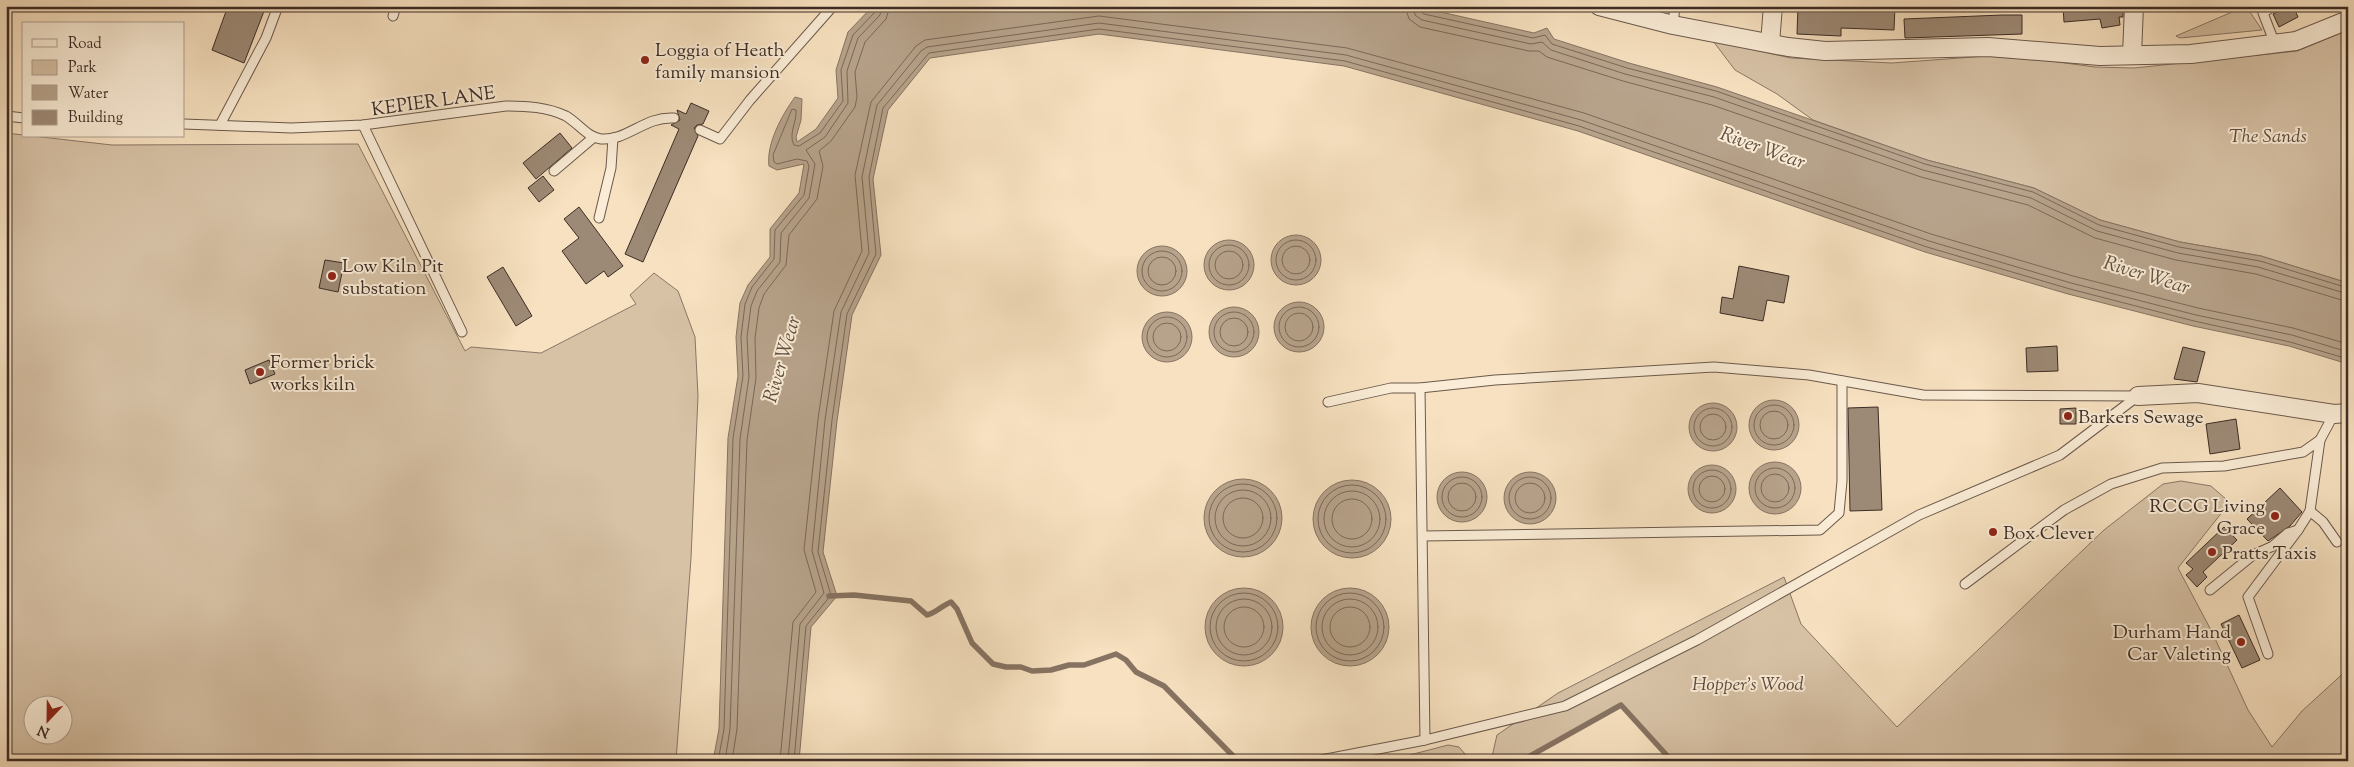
<svg xmlns="http://www.w3.org/2000/svg" width="2354" height="767" font-family="'Sorts Mill Goudy',serif">
<rect width="100%" height="100%" fill="#f7e1c0"/>
<filter id="stains"><feTurbulence type="fractalNoise" baseFrequency=".004" numOctaves="4"/><feColorMatrix values="0 0 0 0 .2 0 0 0 0 .09 0 0 0 0 .02 0 0 0 .5 -.17"/></filter>
<radialGradient id="worn" r=".72"><stop offset=".6" stop-color="#630" stop-opacity="0"/><stop offset="1" stop-color="#630" stop-opacity=".3"/></radialGradient>
<g fill="#d7c2a6" stroke="#8a7766" fill-rule="evenodd">
<path d="M2246,6L2262,30L2180,38L2176,36Z"/>
<path d="M2348,30V283L2261,256L2180,242L2100,220L2034,188L1927,160L1813,120L1777,94L1735,70L1713,41L1791,58L1892,63L1987,56L2050,61L2095,67L2134,68L2297,51Z"/>
<path d="M6,133L112,145L358,144L465,351L471,347L541,353L636,304L630,295L654,273L678,291L695,337L698,396L691,558L676,761H6ZM32,704H62V734H32Z"/>
<path d="M2181,481L2211,486L2227,500V506L2178,568L2212,632L2248,710L2272,747L2302,711L2348,669V761H1672L1621,705L1521,761H1491L1497,735L1558,693L1784,577L1801,624L1897,727L2104,530L2163,484Z"/>
<path d="M1448,745L1459,747L1471,761H1387Z"/>
</g>
<g fill="#b7a38b" stroke="#867362">
<path d="M873,6H1414L1534,33L1547,28L1554,39L1629,63L1717,87L1927,160L2034,188L2100,220L2180,242L2261,256L2348,283V364L2289,346L2193,326L2068,294L1925,252L1578,131L1344,66L1099,34L930,58L888,110L873,179L881,255L852,315L837,421L823,552L837,596L811,627L799,761H713L719,729L728,438L738,376L736,337L740,303L748,285L770,257V229L799,193L804,164L777,170L769,166C766,144 782,115 795,97L802,99L801,120L796,137L797,142L816,129L838,98L836,70L848,32Z"/>
<circle cx="1296" cy="260" r="25"/>
<circle cx="1229" cy="265" r="25"/>
<circle cx="1162" cy="271" r="25"/>
<circle cx="1299" cy="327" r="25"/>
<circle cx="1234" cy="332" r="25"/>
<circle cx="1167" cy="337" r="25"/>
<circle cx="1774" cy="425" r="25"/>
<circle cx="1713" cy="427" r="24"/>
<circle cx="1775" cy="488" r="26"/>
<circle cx="1712" cy="489" r="24"/>
<circle cx="1462" cy="497" r="25"/>
<circle cx="1530" cy="498" r="26"/>
<circle cx="1243" cy="518" r="39"/>
<circle cx="1352" cy="519" r="39"/>
<circle cx="1244" cy="627" r="39"/>
<circle cx="1350" cy="627" r="39"/>
</g>
<g fill="none" stroke-linecap="round" stroke-linejoin="round">
<g stroke="#7a6858" stroke-width="1">
<path d="M1405,6L1409,19L1420,27L1529,51H1539L1547,57L1623,81L1712,105L1921,177L2028,205L2095,238L2176,260L2256,274L2348,302"/>
<path d="M1413,6L1415,15L1422,20L1531,44L1542,42L1551,50L1625,74L1714,97L1923,170L2031,198L2097,231L2178,253L2258,267L2348,294"/>
<path d="M1419,6L1420,11L1424,14L1533,38L1545,35L1552,44L1627,68L1716,91L1925,164L2033,192L2099,225L2179,247L2260,261L2348,288"/>
<circle cx="1296" cy="260" r="20"/>
<circle cx="1229" cy="265" r="20"/>
<circle cx="1296" cy="260" r="14"/>
<circle cx="1162" cy="271" r="20"/>
<circle cx="1229" cy="265" r="14"/>
<circle cx="1162" cy="271" r="14"/>
<circle cx="1299" cy="327" r="20"/>
<circle cx="1234" cy="332" r="20"/>
<circle cx="1299" cy="327" r="14"/>
<circle cx="1167" cy="337" r="20"/>
<circle cx="1234" cy="332" r="14"/>
<circle cx="1167" cy="337" r="14"/>
<circle cx="1774" cy="425" r="20"/>
<circle cx="1713" cy="427" r="19"/>
<circle cx="1774" cy="425" r="14"/>
<circle cx="1713" cy="427" r="13"/>
<circle cx="1775" cy="488" r="20"/>
<circle cx="1712" cy="489" r="19"/>
<circle cx="1775" cy="488" r="14"/>
<circle cx="1712" cy="489" r="13"/>
<circle cx="1462" cy="497" r="20"/>
<circle cx="1530" cy="498" r="21"/>
<circle cx="1462" cy="497" r="14"/>
<circle cx="1530" cy="498" r="15"/>
<circle cx="1243" cy="518" r="34"/>
<circle cx="1352" cy="519" r="34"/>
<circle cx="1243" cy="518" r="28"/>
<circle cx="1352" cy="519" r="28"/>
<circle cx="1243" cy="518" r="20"/>
<circle cx="1352" cy="519" r="20"/>
<circle cx="1244" cy="627" r="34"/>
<circle cx="1350" cy="627" r="34"/>
<circle cx="1244" cy="627" r="28"/>
<circle cx="1350" cy="627" r="28"/>
<circle cx="1244" cy="627" r="20"/>
<circle cx="1350" cy="627" r="20"/>
<path d="M718,761L724,729L733,438L743,376L741,337L745,304L752,287L774,259L775,230L804,195L809,166L807,161L797,159L777,164L774,162L773,155L792,109L796,110C797,122 788,134 794,145L799,146L820,133L843,101L841,70L853,35L875,12L876,6"/>
<path d="M725,761L730,729L740,439L749,377L747,337L751,306L757,291L780,262L781,233L809,198L815,164L806,150L825,137L848,103L847,71L858,38L880,15L882,6"/>
<path d="M732,761L737,729L747,440L756,378L755,338L759,308L764,294L786,265L789,235L817,199L823,166L819,151L831,141L855,107L857,97L855,72L865,42L886,19L890,6"/>
<path d="M780,761L793,622L816,592L804,550L818,419L834,311L862,251L855,175L871,102L916,46L925,40L1099,16L1347,48L1584,113L1931,234L2073,276L2198,308L2293,328L2348,344"/>
<path d="M788,761L800,624L824,593L812,551L825,420L841,312L869,253L862,177L877,105L921,51L927,47L1099,23L1346,55L1581,120L1929,241L2071,283L2196,315L2292,335L2348,352"/>
<path d="M794,761L806,626L831,595L818,552L832,420L847,314L876,254L869,177L883,108L929,53L1099,29L1345,61L1579,126L1927,247L2070,289L2194,321L2290,342L2348,359"/>
</g>
<g stroke="#867362" stroke-width="5.5">
<path d="M829,596L854,595L911,601L927,615C936,613 941,606 951,602L957,609L972,643L993,664L1006,667H1021L1032,671L1051,670L1069,665H1084L1116,654L1126,660L1136,672L1164,686L1238,761"/>
<path d="M1521,761L1621,705L1672,761"/>
</g>
</g>
<g fill="#9d8a76" stroke="#3c2c25">
<path d="M228,6H266L244,63L212,50Z"/>
<path d="M1798,6H1895L1894,30L1841,28V36L1797,34Z"/>
<path d="M2063,6H2123V17H2119L2120,25L2102,28L2100,19L2064,22Z"/>
<path d="M2289,6H2293L2298,17L2279,27L2273,14Z"/>
<path d="M2002,15H2022V34L1905,38L1904,19Z"/>
<path d="M691,103L709,111L703,124L697,125L694,128L698,136L643,262L625,254L679,129L671,125L680,120L677,110L686,114Z"/>
<path d="M560,133L572,148L536,179L523,163Z"/>
<path d="M543,176L554,190L539,202L528,188Z"/>
<path d="M579,207L623,266L608,277L604,271L586,284L562,251L579,238L564,219Z"/>
<path d="M325,260L344,263L338,292L319,288Z"/>
<path d="M1739,266L1789,276L1784,303L1767,300L1763,321L1720,313L1722,297L1733,299Z"/>
<path d="M503,267L532,316L516,326L487,277Z"/>
<path d="M2057,346L2058,371L2027,372L2026,348Z"/>
<path d="M2183,347L2205,352L2197,382L2174,379Z"/>
<path d="M269,360L275,374L250,384L245,370Z"/>
<path d="M1878,407L1882,510L1850,511L1848,408Z"/>
<path d="M2076,408V424H2060V409Z"/>
<path d="M2236,419L2240,449L2210,454L2206,424Z"/>
<path d="M2280,488L2302,512L2290,526L2268,541L2247,519Z"/>
<path d="M2224,527L2237,540L2203,572L2207,577L2197,587L2186,575L2193,569L2186,563Z"/>
<path d="M2239,615L2260,660L2242,668L2221,624Z"/>
</g>
<g fill="none" stroke-linecap="round" stroke-linejoin="round">
<defs>
<g id="service">
<path d="M2273,6L2263,13L2275,44"/>
<path d="M393,16L396,6"/>
<path d="M1673,25L1675,6"/>
<path d="M6,116L24,118"/>
<path d="M184,124L291,128L363,125L506,106C527,106 547,107 566,116C578,123 587,137 601,139C627,141 645,116 674,118"/>
<path d="M220,125L266,38L278,6"/>
<path d="M363,125L462,332"/>
<path d="M700,130L720,139L750,100L833,6"/>
<path d="M554,171L594,137"/>
<path d="M599,218L611,168L613,138"/>
<path d="M1420,388L1425,740"/>
<path d="M1328,402L1391,388H1420L1495,380L1714,367L1809,375L1923,395L2137,396"/>
<path d="M2310,511L2323,522L2337,542"/>
<path d="M1423,536L1820,530L1839,513L1842,481V381"/>
<path d="M1965,584L2064,510L2111,484L2162,468L2224,466L2303,452L2320,440L2334,414"/>
<path d="M2210,590L2253,555L2273,546L2288,533L2298,530"/>
<path d="M2268,654L2248,597L2298,530L2310,511L2320,440"/>
<path d="M1316,761L1425,740L1565,706L1697,640L1919,515L2060,455L2138,396"/>
</g>
<g id="minor">
<path d="M1599,6L1673,25L1788,47L1825,51L1988,47L2100,56L2191,54L2296,41L2348,20"/>
<path d="M1770,43L1773,6"/>
<path d="M2132,55L2134,6"/>
<path d="M2138,396L2198,393L2334,414L2348,413"/>
</g>
</defs>
<use href="#service" stroke="#6b594c" stroke-width="11"/>
<use href="#minor" stroke="#6b594c" stroke-width="20"/>
<use href="#service" stroke="#faecd6" stroke-width="9"/>
<use href="#minor" stroke="#faecd6" stroke-width="18"/>
</g>
<g fill="#8f2418" stroke="#faecd6" stroke-width="2">
<circle cx="645" cy="60" r="5"/>
<circle cx="332" cy="276" r="5"/>
<circle cx="260" cy="372" r="5"/>
<circle cx="2068" cy="416" r="5"/>
<circle cx="2275" cy="516" r="5"/>
<circle cx="1993" cy="532" r="5"/>
<circle cx="2212" cy="552" r="5"/>
<circle cx="2241" cy="642" r="5"/>
</g>
<g text-anchor="middle" stroke-width="4" stroke-linejoin="round" paint-order="stroke">
<g font-size="19" fill="#3c2c25" stroke="#faecd6" text-anchor="start">
<text x="655" y="56">Loggia of Heath<tspan x="655" dy="22">family mansion</tspan></text>
<text x="342" y="272">Low Kiln Pit<tspan x="342" dy="22">substation</tspan></text>
<text x="270" y="368">Former brick<tspan x="270" dy="22">works kiln</tspan></text>
<text x="2078" y="423">Barkers Sewage</text>
<text x="2265" y="512" text-anchor="end">RCCG Living<tspan x="2265" dy="22">Grace</tspan></text>
<text x="2003" y="539">Box Clever</text>
<text x="2222" y="559">Pratts Taxis</text>
<text x="2231" y="638" text-anchor="end">Durham Hand<tspan x="2231" dy="22">Car Valeting</tspan></text>
</g>
<g font-size="19" fill="#3c2c25" stroke="#faecd6">
<text transform="translate(433 100) rotate(-8)" y="7">KEPIER LANE</text>
</g>
<g font-size="19" font-style="italic" fill="#5b4a3f" stroke="#faecd6">
<text x="2268" y="142">The Sands</text>
<text x="1748" y="690">Hopper's Wood</text>
</g>
<g font-size="20" font-style="italic" fill="#615044" stroke="#faecd6">
<text transform="translate(1763 147) rotate(20)" y="7">River Wear</text>
<text transform="translate(2147 274) rotate(17)" y="7">River Wear</text>
<text transform="translate(781 359) rotate(-74)" y="7">River Wear</text>
</g>
</g>
<rect width="2354" height="767" fill="none" stroke="#f7e1c0" stroke-width="25"/>
<rect x="8" y="8" width="2339" height="752" fill="none" stroke="#3c2c25" stroke-width="2.5"/>
<rect x="12" y="12" width="2329" height="742" fill="none" stroke="#3c2c25"/>
<rect x="22" y="22" width="162" height="115" fill="#faecd6" stroke="#ae9f8f"/>
<rect x="32" y="39" width="25" height="8" fill="#faecd6" stroke="#ae9f8f"/>
<text x="68" y="48" font-size="15" fill="#3c2c25">Road</text>
<rect x="32" y="60" width="25" height="15" fill="#d7c2a6" stroke="#ae9f8f"/>
<text x="68" y="72" font-size="15" fill="#3c2c25">Park</text>
<rect x="32" y="85" width="25" height="15" fill="#b7a38b" stroke="#ae9f8f"/>
<text x="68" y="98" font-size="15" fill="#3c2c25">Water</text>
<rect x="32" y="110" width="25" height="15" fill="#9d8a76" stroke="#ae9f8f"/>
<text x="68" y="122" font-size="15" fill="#3c2c25">Building</text>
<g transform="translate(48 720) rotate(202)"><circle r="24" fill="#faecd6" stroke="#ae9f8f"/>
<path d="M0-4L9 19L0 12L-9 19Z" fill="#8f2418"/>
<text y="-8" font-size="14" font-weight="bold" text-anchor="middle" fill="#3c2c25">N</text>
</g>
<rect width="100%" height="100%" filter="url(#stains)"/>
<rect width="100%" height="100%" fill="url(#worn)"/>
</svg>
